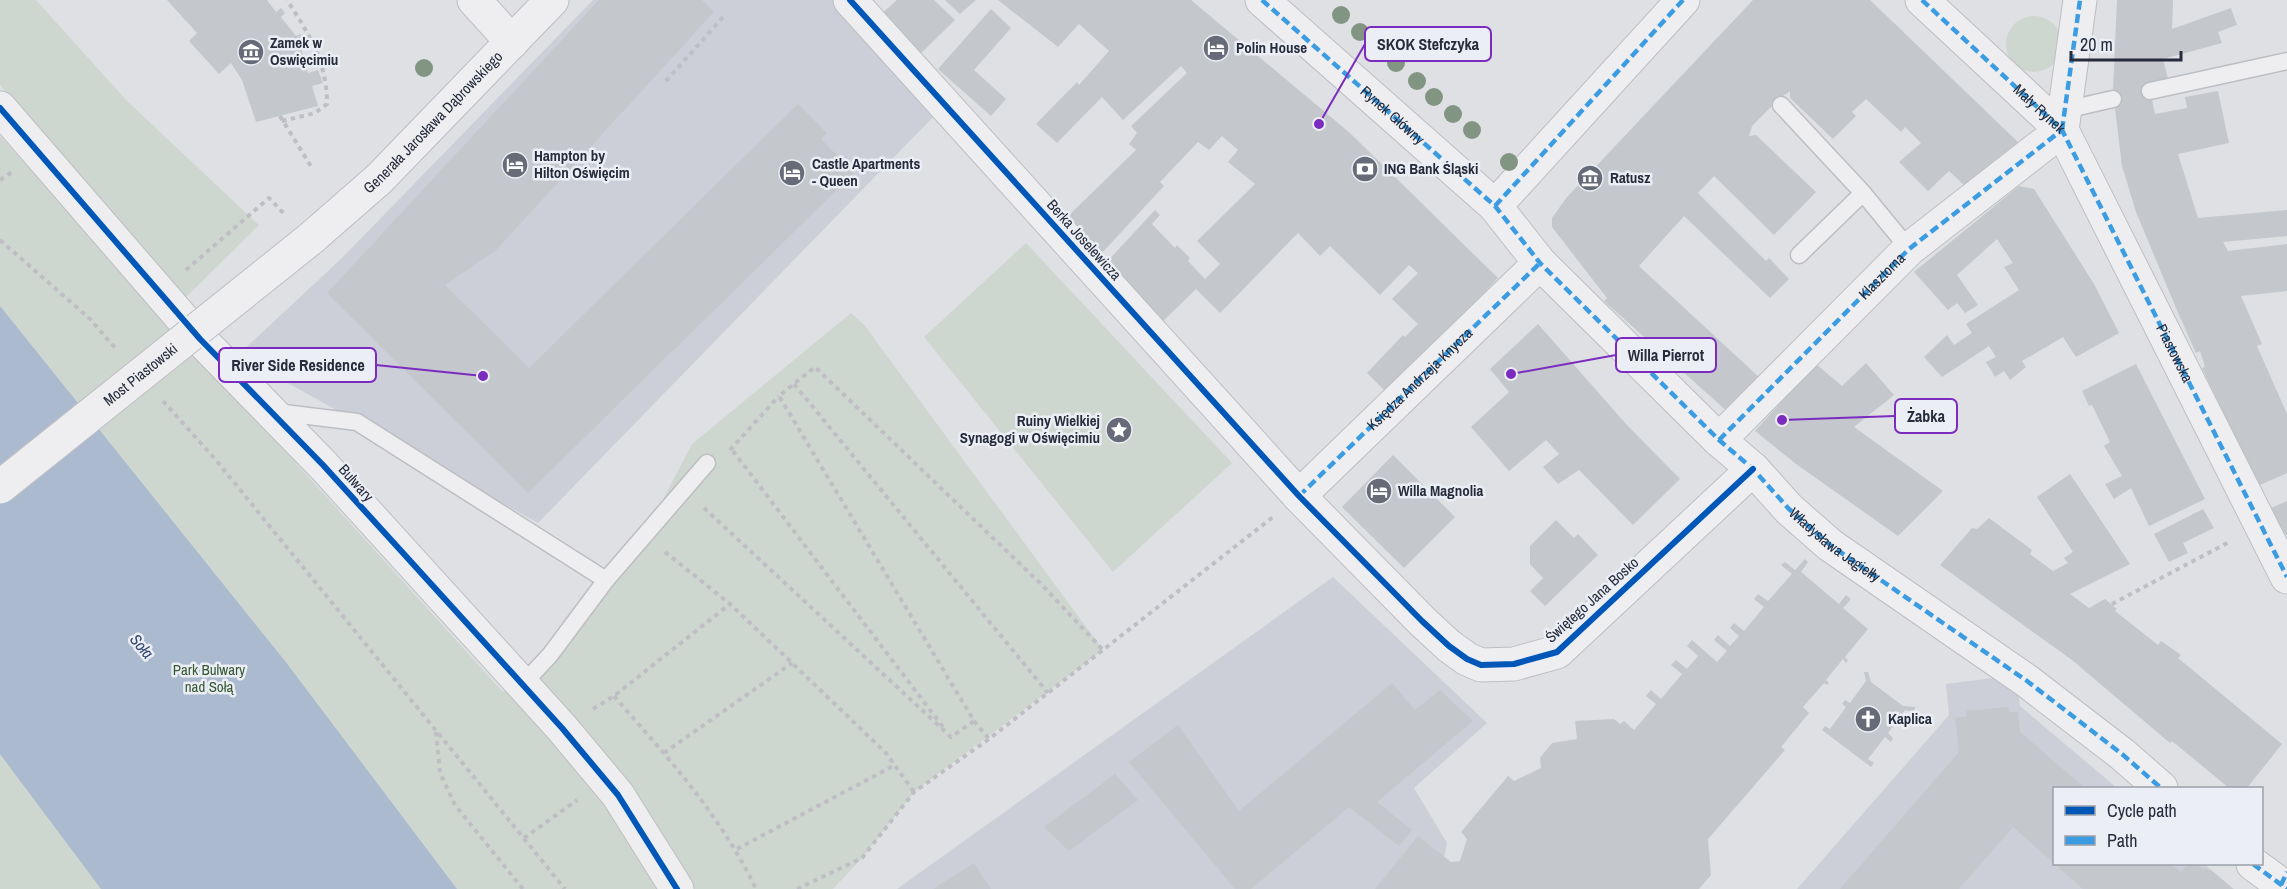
<svg xmlns="http://www.w3.org/2000/svg" width="2287" height="889" font-family="'Archivo Narrow',sans-serif">
<rect width="100%" height="100%" fill="#dee0e4"/>
<g fill="#cccfd7">
<path d="M593,0H838L936,114L538,523L238,355L342,258Z"/>
<path d="M1333,577L1487,723L1414,788L1447,843L1438,889H897Z"/>
<path d="M2016,675L2020,706L2117,788H2054V864H2204L2234,889H1797L1949,715L1946,684Z"/>
</g>
<g fill="#ced7cf">
<path d="M0,0H36L127,101L259,225L186,297L0,85Z"/>
<circle cx="2034" cy="44" r="28"/>
<path d="M0,136L503,692L522,684L645,534L692,444L851,313L865,326L1103,650L914,792L862,858L833,889H0Z"/>
<path d="M1026,243L1232,463L1113,572L924,337Z"/>
</g>
<path fill="#acbad0" d="M0,306L285,661L457,889H101L0,754Z"/>
<g fill="#c4c7cb">
<path d="M167,0H267L276,12L281,8L285,13L281,17L296,36L301,34L303,40L299,42L308,73L318,70L323,83L312,86L318,106L256,122L242,80L231,63L219,74L189,41L197,33Z"/>
<path d="M599,0H702L714,12L496,250L445,285L529,368L798,104L827,133L821,139L854,173L528,493L327,293Z"/>
<path d="M897,0H934L955,20L918,56L879,16Z"/>
<path d="M945,0H976L960,14Z"/>
<path d="M998,0H1191L1350,133L1498,278L1388,394L1367,373L1403,335L1405,337L1418,324L1392,299L1418,273L1409,265L1380,295L1330,246L1320,256L1298,233L1220,313L1196,289L1161,323L1104,265L1155,210L1160,215L1152,224L1175,248L1177,245L1190,258L1188,261L1205,279L1220,264L1197,241L1255,184L1228,162L1238,150L1222,136L1209,150L1198,142L1160,182L1164,186L1100,255L1065,219L1136,150L1129,144L1137,133L1131,126L1187,73L1181,66L1123,120L1102,97L1057,143L1036,124L1077,82L1079,85L1109,51L1079,24L1058,47Z"/>
<path d="M1753,0H1870L2018,142L1964,185L1949,171L1928,191L1899,162L1921,143L1905,127L1901,132L1866,99L1852,112L1856,116L1833,139L1790,98V91L1779,99L1752,126L1749,136L1756,135L1816,192L1774,235L1714,176L1698,193L1766,261L1769,258L1789,279L1770,298L1684,216L1639,266L1760,378L1729,413L1604,301L1607,298L1552,227V218L1567,197Z"/>
<path d="M2117,0H2173L2172,29L2231,8L2237,25L2218,32L2222,43L2163,59L2169,83L2149,85L2155,114L2187,108L2185,97L2218,91L2229,143L2178,154L2198,218L2287,210V236L2223,242L2228,251L2287,244V291L2241,296L2262,344L2257,346L2287,414V473L2258,486L2202,368L2205,367L2200,351L2196,353L2176,308L2136,212L2122,166L2113,92Z"/>
<path d="M991,9L1011,28L974,70L1006,99L991,116L938,69Z"/>
<path d="M2019,186L2034,189L2094,284L2119,333L2076,357L2063,337L2022,361L2026,367L2010,380L2004,371L1995,377L1986,362L1996,357L1989,346L1942,377L1924,357L1947,335L1954,345L1972,333L1966,324L2019,290L2004,267L2013,263L1997,239L1957,275L1978,305L1965,313L1957,303L1948,310L1914,272Z"/>
<path d="M1538,324L1626,424L1680,479L1633,525L1579,470L1558,484L1543,467L1559,454L1546,440L1509,471L1471,427L1509,392L1490,369Z"/>
<path d="M1866,363L1894,395L1854,427L1943,491L1898,536L1796,464L1755,431L1816,364L1842,386Z"/>
<path d="M2136,364L2205,499L2149,526L2131,488L2114,499L2105,484L2122,476L2104,446L2110,442L2092,405L2089,406L2082,391Z"/>
<path d="M1393,455L1455,517L1404,568L1342,507Z"/>
<path d="M2070,474L2130,564L2070,594L2089,608L2105,599L2117,609L2115,611L2158,645L2161,641L2181,655L2178,658L2282,744L2247,788H2229L2172,741L2170,743L2072,660L1940,565L1972,528L1977,529L1989,518L2032,550L2030,554L2053,571L2068,563L2064,558L2073,552L2037,497Z"/>
<path d="M2287,501V535L2279,532L2269,509Z"/>
<path d="M2203,509L2214,528L2183,543L2188,553L2169,562L2154,534Z"/>
<path d="M1556,520L1574,538L1578,534L1598,555L1545,606L1530,591L1543,578L1530,564V546Z"/>
<path d="M1805,559L1808,562L1801,572L1839,604L1846,595L1851,599L1843,608L1868,629L1845,657L1848,660L1846,663L1843,659L1826,680L1829,683L1827,685L1824,683L1803,707L1809,713L1781,747L1785,750L1708,839L1711,875L1699,889H1375L1418,836L1451,862L1460,861L1467,839L1461,832L1508,776L1514,781L1541,768L1540,758L1552,743L1577,739L1575,721L1614,719L1620,724L1624,721L1634,730L1656,704L1646,696L1651,690L1661,699L1682,674L1671,665L1676,660L1687,669L1698,656L1687,646L1692,640L1717,662L1727,651L1714,640L1718,635L1730,646L1739,636L1730,628L1734,623L1744,631L1764,607L1754,599L1758,594L1768,601L1792,574L1781,565L1785,562L1795,570Z"/>
<path d="M1864,672H1868L1871,682L1903,706L1915,707L1914,712L1905,710L1888,733L1893,738L1891,742L1885,737L1868,759L1874,763L1871,767L1822,730L1825,726L1830,729L1846,707L1842,704L1845,700L1850,703L1866,681Z"/>
<path d="M1392,683L1415,710L1440,690L1473,721L1377,802L1412,830L1399,846L1349,807L1251,889H1235L1129,762L1178,725L1239,811Z"/>
<path d="M2008,707L2009,712H2018L2020,732L2085,788H2054L2055,864H2171L2181,872L2188,864H2196L2202,869L2211,870L2233,889H2083L2013,827L1959,889H1840L1959,752L1955,718L1967,716L1966,711Z"/>
<path d="M1115,774L1138,800L1069,851L1044,827Z"/>
<path d="M974,863L991,889H933Z"/>
</g>
<g fill="none" stroke-linecap="round" stroke-linejoin="round">
<defs>
<g id="service">
<path d="M2150,91L2287,61"/>
<path d="M1781,105L1863,193L1909,249"/>
<path d="M2065,110L2113,99"/>
<path d="M1799,255L1863,193"/>
<path d="M276,412L357,422L606,580"/>
<path d="M522,685L550,655L606,580L707,463"/>
</g>
<g id="minor">
<path d="M474,0L512,42"/>
<path d="M850,0L1299,496L1422,621L1449,646L1467,659L1481,665L1514,664L1557,652L1753,469"/>
<path id="s1" d="M1262,0L1495,206L1540,263L1719,440L1753,469L1789,509L1830,545L2027,681L2122,754L2161,788"/>
<path d="M1922,0L2062,130L2287,577"/>
<path d="M0,108L200,339L323,465L562,728L618,795L677,889"/>
<path d="M2062,130L2080,0"/>
<path d="M1495,206L1683,0"/>
<path id="s2" d="M1719,440L1909,249L2062,130"/>
<path d="M1299,496L1540,263"/>
<path d="M2253,864L2287,889"/>
</g>
<g id="tertiary">
<path id="s3" d="M309,240L379,179L552,0"/>
</g>
</defs>
<use href="#service" stroke="#bdbec2" stroke-width="19"/>
<use href="#minor" stroke="#bdbec2" stroke-width="35"/>
<use href="#tertiary" stroke="#bdbec2" stroke-width="35"/>
<g stroke="#bebec4" stroke-width="4" stroke-dasharray="4.5 4.5" stroke-linecap="butt">
<path d="M666,81L724,16"/>
<path d="M280,116L312,168"/>
<path d="M282,121L315,113L327,104C327,62 309,34 287,0"/>
<path d="M0,180L12,172"/>
<path d="M0,240L90,319L116,349"/>
<path d="M186,270L269,198L286,216"/>
<path d="M794,384L1048,693"/>
<path d="M163,401L215,459L565,889"/>
<path d="M730,450L779,396"/>
<path d="M733,451L943,727"/>
<path d="M704,508L951,737L974,721L779,396L815,367L1043,586L1103,650"/>
<path d="M665,552L730,604L792,663L886,753L914,792"/>
<path d="M2112,604L2231,541"/>
<path d="M614,696C668,758 720,814 756,889"/>
<path d="M593,709L614,696L730,604"/>
<path d="M974,721L989,739"/>
<path d="M436,732L440,773L455,805L523,889"/>
<path d="M664,753L792,663"/>
<path d="M524,838L577,800"/>
<path d="M737,849L895,765"/>
<path d="M797,889L862,858L914,792L989,739L1273,517"/>
</g>
<use href="#service" stroke="#eeeef1" stroke-width="16"/>
<use href="#minor" stroke="#eeeef1" stroke-width="33"/>
<use href="#tertiary" stroke="#eeeef1" stroke-width="33"/>
<defs>
<g id="tertiary-bridge">
<path id="s4" d="M0,487L309,240"/>
</g>
</defs>
<use href="#tertiary-bridge" stroke="#bdbec2" stroke-width="35" stroke-linecap="butt"/>
<use href="#tertiary-bridge" stroke="#eeeef1" stroke-width="33"/>
<g stroke="#3c9ce2" stroke-width="4.5" stroke-dasharray="9 4.5" stroke-linecap="butt">
<path d="M1262,0L1495,206L1540,263L1719,440L1753,469L1789,509L1830,545L2027,681L2122,754L2161,788"/>
<path id="s5" d="M1922,0L2062,130L2287,577"/>
<path d="M2062,130L2080,0"/>
<path d="M1495,206L1683,0"/>
<path d="M1719,440L1909,249L2062,130"/>
<path id="s6" d="M1299,496L1540,263"/>
<path d="M2253,864L2287,889"/>
<path d="M2281,885L2287,872"/>
</g>
<defs>
<g id="cycleway">
<path d="M850,0L1299,496L1422,621L1449,646L1467,659L1481,665L1514,664L1557,652L1753,469"/>
<path d="M0,108L200,339L323,465L562,728L618,795L677,889"/>
</g>
</defs>
<use href="#cycleway" stroke="#ebeef4" stroke-width="10"/>
<use href="#cycleway" stroke="#0057b8" stroke-width="6"/>
</g>
<g fill="#829583">
<circle cx="1341" cy="15" r="9"/>
<circle cx="1360" cy="32" r="9"/>
<circle cx="1396" cy="63" r="9"/>
<circle cx="424" cy="68" r="9"/>
<circle cx="1417" cy="81" r="9"/>
<circle cx="1434" cy="97" r="9"/>
<circle cx="1453" cy="114" r="9"/>
<circle cx="1472" cy="130" r="9"/>
<circle cx="1509" cy="162" r="9"/>
</g>
<defs>
<symbol id="hotel-disc" viewBox="-11 -11 22 22"><circle r="9.5" fill="#666b77" stroke="#ebeef4"/><path d="M-6-4.5h1.5V1H6V5H4.5V3h-9V5H-6ZM-4 0a1.8 1.8 0 1 1 3.6 0ZM.5 0V-2.5h3Q6-2.5 6 0Z" fill="#fff"/></symbol>
<symbol id="museum-disc" viewBox="-11 -11 22 22"><circle r="9.5" fill="#666b77" stroke="#ebeef4"/><path d="M0-6L6-3V-2H-6V-3ZM-5-1h2V3h-2ZM-1-1h2V3h-2ZM3-1h2V3H3ZM-6 4H6V6H-6Z" fill="#fff"/></symbol>
<symbol id="bank-disc" viewBox="-11 -11 22 22"><circle r="9.5" fill="#666b77" stroke="#ebeef4"/><path d="M-6-4H6V4H-6ZM0-2.3a2.3 2.3 0 1 0 0 4.6a2.3 2.3 0 1 0 0-4.6Z" fill="#fff"/></symbol>
<symbol id="sight-disc" viewBox="-11 -11 22 22"><circle r="9.5" fill="#666b77" stroke="#ebeef4"/><path d="M0-6L1.8-2.2L6-1.7L2.9 1.2L3.7 5.4L0 3.3L-3.7 5.4L-2.9 1.2L-6-1.7L-1.8-2.2Z" fill="#fff"/></symbol>
<symbol id="church-disc" viewBox="-11 -11 22 22"><circle r="9.5" fill="#666b77" stroke="#ebeef4"/><path d="M-1.2-6h2.4v3.5h3.3v2.4h-3.3V6h-2.4V-.1h-3.3v-2.4h3.3Z" fill="#fff"/></symbol>
</defs>
<g fill-rule="evenodd">
<use href="#hotel-disc" x="1201" y="33" width="30" height="30"/>
<use href="#museum-disc" x="236" y="37" width="30" height="30"/>
<use href="#hotel-disc" x="500" y="150" width="30" height="30"/>
<use href="#bank-disc" x="1350" y="154" width="30" height="30"/>
<use href="#hotel-disc" x="777" y="158" width="30" height="30"/>
<use href="#museum-disc" x="1575" y="163" width="30" height="30"/>
<use href="#sight-disc" x="1104" y="415" width="30" height="30"/>
<use href="#hotel-disc" x="1364" y="476" width="30" height="30"/>
<use href="#church-disc" x="1853" y="704" width="30" height="30"/>
</g>
<g text-anchor="middle" stroke-width="5" stroke-linejoin="round" paint-order="stroke">
<g font-size="15" font-weight="bold" fill="#262c3c" stroke="#ebeef4" text-anchor="start">
<text x="270" y="48">Zamek w<tspan x="270" dy="17">Oswięcimiu</tspan></text>
<text x="1236" y="53">Polin House</text>
<text x="534" y="161">Hampton by<tspan x="534" dy="17">Hilton Oświęcim</tspan></text>
<text x="812" y="169">Castle Apartments<tspan x="812" dy="17">- Queen</tspan></text>
<text x="1384" y="174">ING Bank Śląski</text>
<text x="1610" y="183">Ratusz</text>
<text x="1100" y="426" text-anchor="end">Ruiny Wielkiej<tspan x="1100" dy="17">Synagogi w Oświęcimiu</tspan></text>
<text x="1398" y="496">Willa Magnolia</text>
<text x="1888" y="724">Kaplica</text>
</g>
<g font-size="15" fill="#262c3c" stroke="#ebeef4">
<text dy="5" stroke="none"><textPath href="#s5" startOffset="160">Mały Rynek</textPath></text>
<text dy="5" stroke="none"><textPath href="#s1" startOffset="174">Rynek Główny</textPath></text>
<text dy="5" stroke="none"><textPath href="#s3" startOffset="171">Generała Jarosława Dąbrowskiego</textPath></text>
<text transform="translate(1084 240) rotate(48)" y="5">Berka Joselewicza</text>
<text dy="5" stroke="none"><textPath href="#s2" startOffset="231">Klasztorna</textPath></text>
<text dy="5" stroke="none"><textPath href="#s5" startOffset="441">Piastowska</textPath></text>
<text dy="5" stroke="none"><textPath href="#s4" startOffset="180">Most Piastowski</textPath></text>
<text dy="5" stroke="none"><textPath href="#s6" startOffset="168">Księdza Andrzeja Knycza</textPath></text>
<text transform="translate(356 483) rotate(48)" y="5">Bulwary</text>
<text dy="5" stroke="none"><textPath href="#s1" startOffset="792">Władysława Jagiełły</textPath></text>
<text transform="translate(1592 600) rotate(-42)" y="5">Świętego Jana Bosko</text>
</g>
<g font-size="15" fill="#365833" stroke="#ebeef4">
<text x="209" y="675">Park Bulwary<tspan x="209" dy="17">nad Sołą</tspan></text>
</g>
<g font-size="16" font-style="italic" fill="#314670" stroke="#ebeef4">
<text transform="translate(142 646) rotate(50)" y="6">Soła</text>
</g>
</g>
<path fill="none" stroke="#7b2cbf" stroke-width="2" d="M1319 124L1365 44M1511 374L1616 355M483 376L376 365M1782 420L1895 416"/>
<g fill="#7b2cbf" stroke="#ebeef4" stroke-width="2">
<circle cx="1319" cy="124" r="6"/>
<circle cx="1511" cy="374" r="6"/>
<circle cx="483" cy="376" r="6"/>
<circle cx="1782" cy="420" r="6"/>
</g>
<g fill="#ebeef4" stroke="#7b2cbf" stroke-width="2">
<rect x="1365" y="27" width="126" height="34" rx="6"/>
<rect x="1616" y="338" width="100" height="34" rx="6"/>
<rect x="219" y="348" width="157" height="34" rx="6"/>
<rect x="1895" y="399" width="62" height="34" rx="6"/>
</g>
<g font-size="16" text-anchor="middle" font-weight="bold" fill="#262c3c">
<text x="1428" y="50">SKOK Stefczyka</text>
<text x="1666" y="361">Willa Pierrot</text>
<text x="298" y="371">River Side Residence</text>
<text x="1926" y="422">Żabka</text>
</g>
<rect x="2053" y="787" width="210" height="78" fill="#ebeef4" stroke="#9ca0aa" stroke-width="1.5"/>
<rect x="2065" y="806" width="30" height="9" fill="#0057b8" stroke="#9ca0aa" stroke-width="1.5"/>
<text x="2107" y="817" font-size="18" fill="#262c3c">Cycle path</text>
<rect x="2065" y="836" width="30" height="9" fill="#3c9ce2" stroke="#9ca0aa" stroke-width="1.5"/>
<text x="2107" y="847" font-size="18" fill="#262c3c">Path</text>
<path d="M2071 51v9h110v-9" fill="none" stroke="#262c3c" stroke-width="3"/>
<text x="2080" y="51" font-size="18" fill="#262c3c" stroke="#ebeef4" stroke-width="4.5" paint-order="stroke">20 m</text>
</svg>
